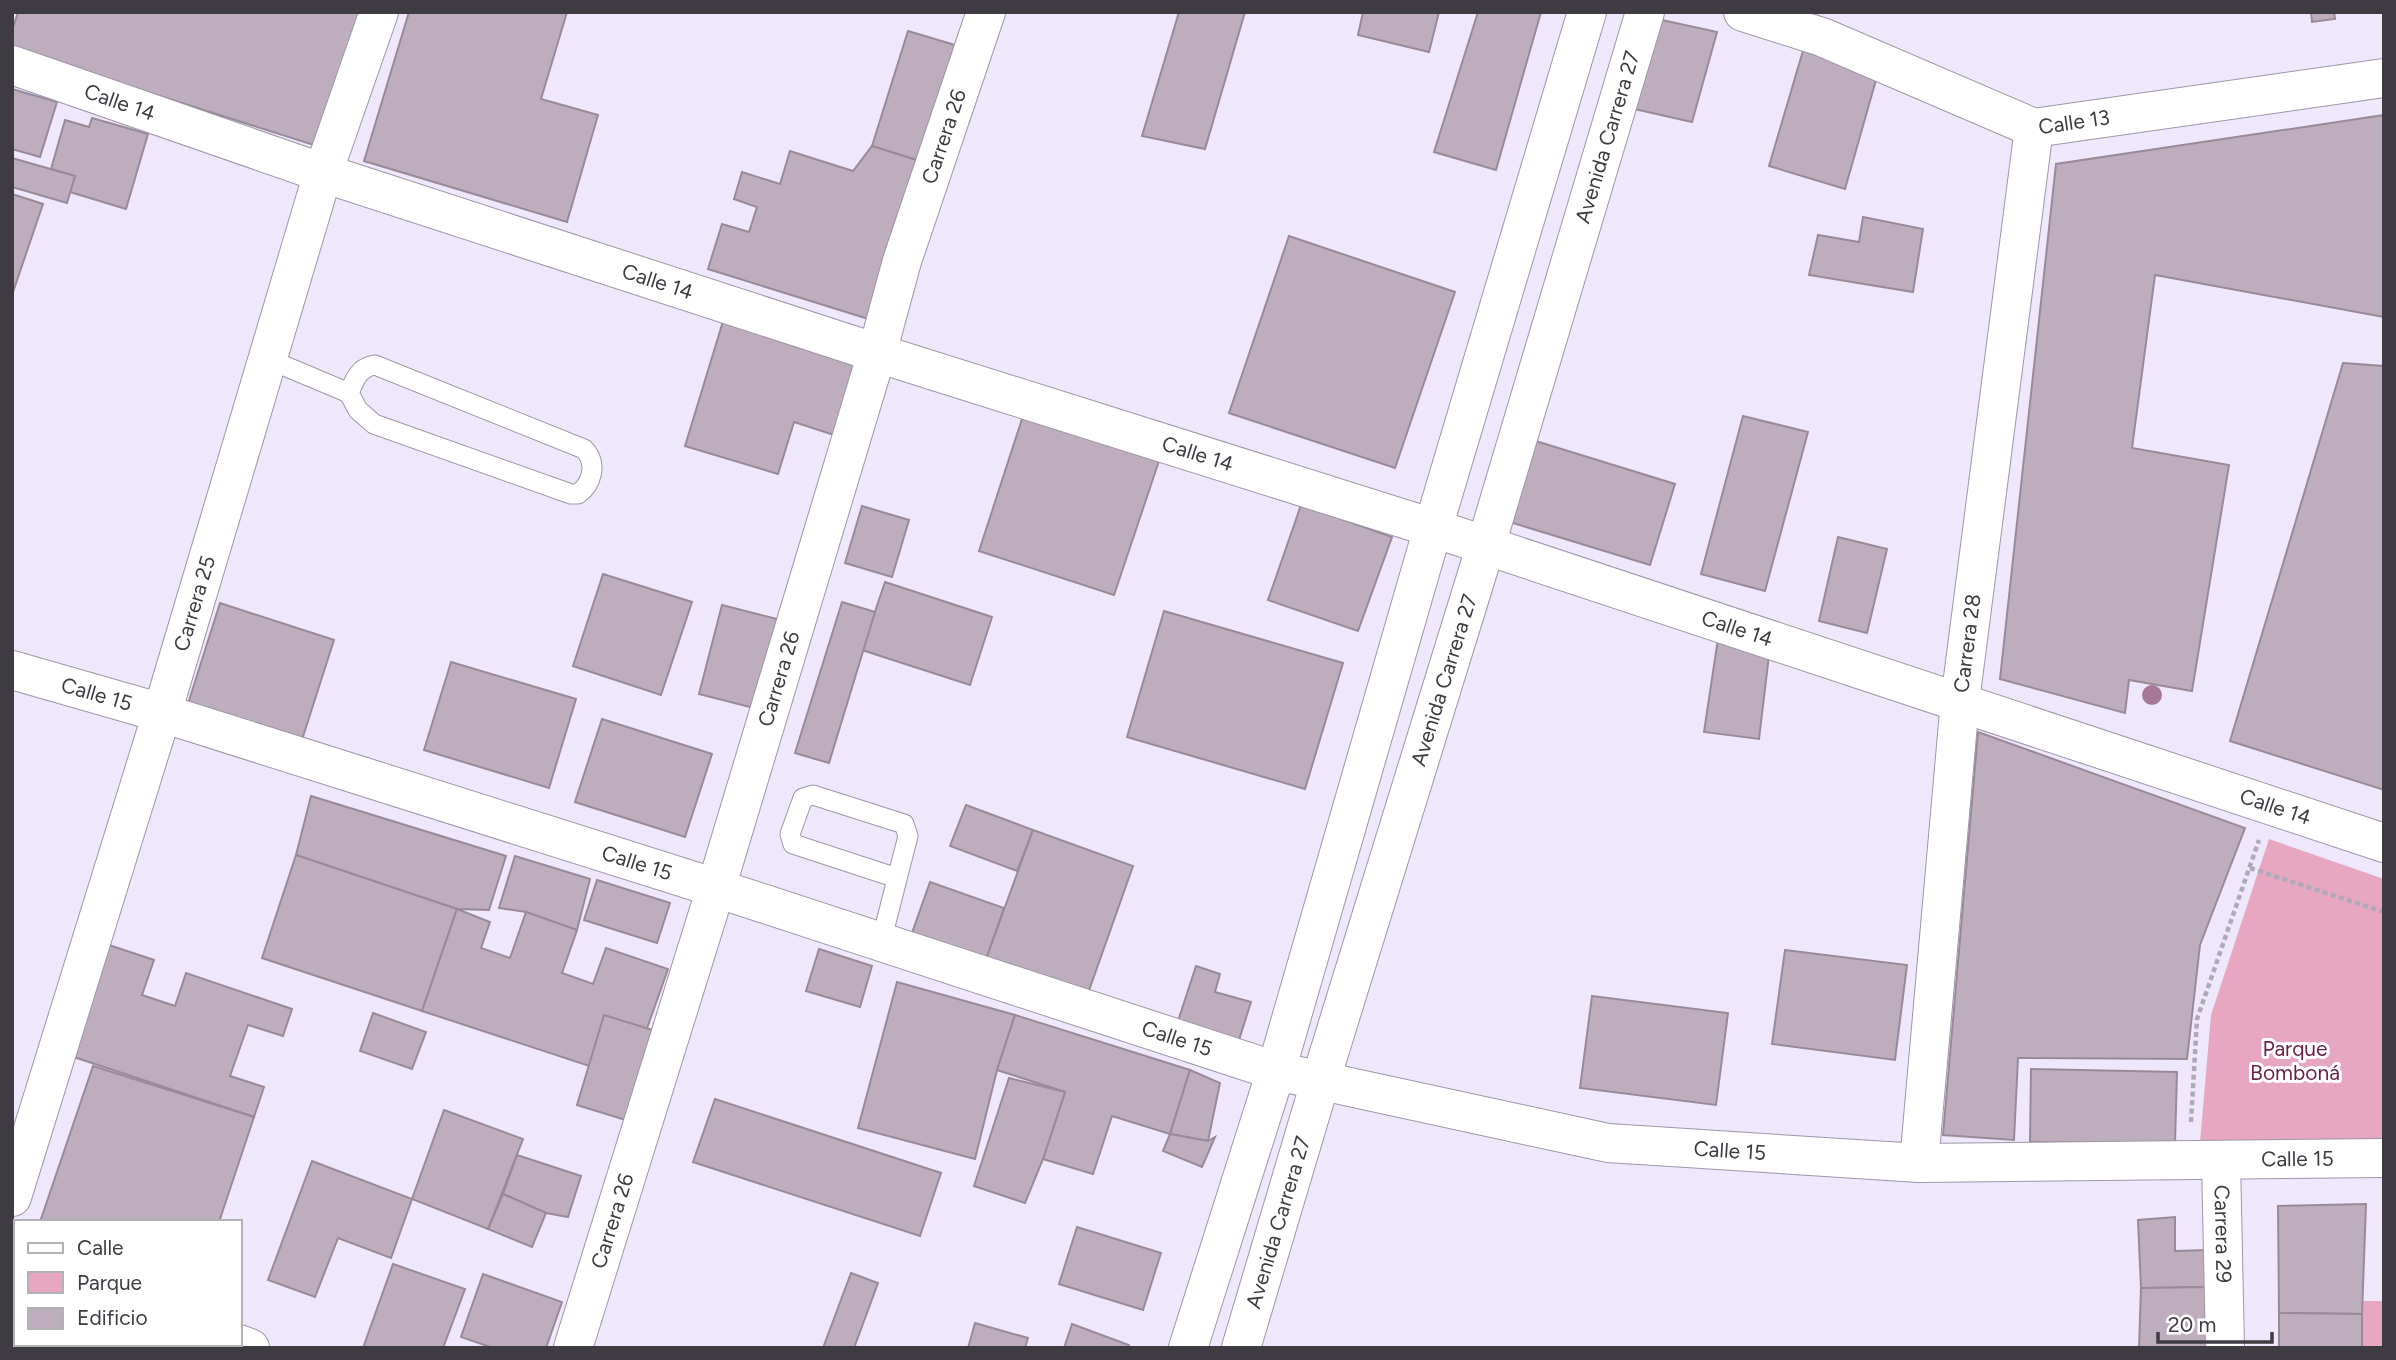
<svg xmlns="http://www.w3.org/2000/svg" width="2396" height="1360" font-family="Figtree,sans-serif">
<rect width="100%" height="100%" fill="#efe8fc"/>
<g fill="#e7a7c1">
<path d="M2269,839L2384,879V1147L2199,1154L2211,1015Z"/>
<path d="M2363,1301H2384V1348H2362Z"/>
</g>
<g fill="#beaebd" stroke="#9a8a99" stroke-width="2">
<path d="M18,12H364L320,147L12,49V31Z"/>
<path d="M409,12H567L541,99L598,115L567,222L364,161Z"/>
<path d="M1179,12H1245L1205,149L1142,136Z"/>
<path d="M1363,12H1439L1429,52L1358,35Z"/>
<path d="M1478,12H1541L1496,170L1434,152Z"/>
<path d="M2311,12H2334L2335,19L2312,22Z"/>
<path d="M1662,20L1717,32L1692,122L1630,108Z"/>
<path d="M908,31L965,48L929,164L872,146Z"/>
<path d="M1805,44L1880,66L1845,189L1769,166Z"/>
<path d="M12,89L57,102L40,157L12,149Z"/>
<path d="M2384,115V317L2155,275L2132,448L2229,465L2192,691L2129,680L2125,713L2000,679L2056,164Z"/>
<path d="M92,118L148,134L126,209L70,192L75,176L51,169L65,120L89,127Z"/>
<path d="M872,146L929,164L878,322L708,269L722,224L749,232L757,207L734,199L742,172L780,184L790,151L853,171Z"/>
<path d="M12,158L75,176L67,203L12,187Z"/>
<path d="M12,194L43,204L12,295Z"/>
<path d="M1863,217L1923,229L1913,292L1809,275L1818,235L1859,242Z"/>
<path d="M1289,236L1455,292L1395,468L1229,413Z"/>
<path d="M724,318L860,360L837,436L794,422L778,474L685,446Z"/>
<path d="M2343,363L2384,366V790L2230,741Z"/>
<path d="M1023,416L1159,461L1114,595L979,551Z"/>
<path d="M1743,416L1808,432L1765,591L1701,574Z"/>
<path d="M1526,438L1675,484L1650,565L1500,519Z"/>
<path d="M1301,505L1392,537L1358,631L1268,600Z"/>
<path d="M862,506L909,520L892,577L845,563Z"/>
<path d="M1838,537L1887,549L1867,633L1819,621Z"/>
<path d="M603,574L692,602L661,695L573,666Z"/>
<path d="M885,582L992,617L970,685L862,650Z"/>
<path d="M842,602L875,612L829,763L795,753Z"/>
<path d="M220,603L334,640L300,746L186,710Z"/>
<path d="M722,605L777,619L754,708L699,694Z"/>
<path d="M1164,611L1343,663L1305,789L1127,737Z"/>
<path d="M1719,632L1770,647L1759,739L1704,732Z"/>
<path d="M451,662L576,699L549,788L424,750Z"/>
<path d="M602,719L712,754L685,837L575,802Z"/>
<path d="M1978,732L2245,828L2200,945L2187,1059L2018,1058L2014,1140L1943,1135Z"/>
<path d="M311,796L506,856L489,910L457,909L296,855Z"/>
<path d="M966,805L1033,830L1017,871L950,846Z"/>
<path d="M1033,830L1133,866L1086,999L986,959Z"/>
<path d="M296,855L457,909L422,1011L262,958Z"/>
<path d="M515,856L590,879L577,930L526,912L499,908Z"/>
<path d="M597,880L670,903L657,943L584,920Z"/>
<path d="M930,882L1004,908L986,959L912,933Z"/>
<path d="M457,909L490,922L481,948L510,958L526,912L577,930L562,973L593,984L606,948L668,969L629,1079L422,1011Z"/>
<path d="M109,945L154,960L142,995L175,1006L186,973L292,1009L283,1036L248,1025L230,1076L264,1087L254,1117L71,1056Z"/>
<path d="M819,949L872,966L860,1007L806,991Z"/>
<path d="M1785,950L1907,965L1895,1060L1772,1044Z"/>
<path d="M1196,966L1220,974L1215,992L1251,1002L1239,1040L1178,1021Z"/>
<path d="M897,982L1015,1015L997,1070L975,1159L858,1128Z"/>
<path d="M1592,996L1728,1013L1716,1105L1580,1088Z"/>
<path d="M373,1013L426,1032L412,1069L360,1051Z"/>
<path d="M604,1015L659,1032L632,1122L577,1105Z"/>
<path d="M1015,1015L1190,1070L1170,1134L1112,1116L1093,1174L1043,1159L1065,1092L997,1070Z"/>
<path d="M93,1066L254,1117L219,1222H40Z"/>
<path d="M2031,1069L2177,1072L2175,1144L2030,1142Z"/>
<path d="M1190,1070L1220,1083L1208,1141L1170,1134Z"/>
<path d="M1009,1078L1065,1092L1043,1159L1025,1203L974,1186Z"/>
<path d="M715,1099L941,1173L920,1236L693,1162Z"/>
<path d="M444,1110L523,1139L488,1229L412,1199Z"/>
<path d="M1170,1134L1208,1141L1215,1137L1202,1167L1163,1151Z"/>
<path d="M517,1155L581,1176L568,1217L546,1213L503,1194Z"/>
<path d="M312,1161L412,1199L391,1258L338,1238L315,1297L268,1280Z"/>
<path d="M503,1194L546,1213L532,1247L488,1229Z"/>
<path d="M2366,1204L2362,1314L2279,1313L2278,1206Z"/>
<path d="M2175,1217V1251L2206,1250L2210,1287L2141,1288L2138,1220Z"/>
<path d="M1077,1227L1161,1253L1143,1310L1059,1284Z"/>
<path d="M393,1264L465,1289L443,1348H363Z"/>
<path d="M851,1273L878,1283L854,1348H823Z"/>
<path d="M483,1274L562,1302L546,1348H493L461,1337Z"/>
<path d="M2210,1287V1348H2139L2141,1288Z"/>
<path d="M2279,1313L2362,1314V1348H2279Z"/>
<path d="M975,1323L1028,1338L1025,1348H968Z"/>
<path d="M1072,1324L1129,1345L1128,1348H1064Z"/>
</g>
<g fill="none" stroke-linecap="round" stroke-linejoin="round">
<defs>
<g id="lane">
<path d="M268,359L349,393L358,410L374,424L571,494H578C592,484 598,463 584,449L375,365C359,367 355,379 349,393"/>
<path d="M881,942L908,836L904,824L813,795L803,798L790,834L793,844L897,878"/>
</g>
<g id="street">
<path id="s1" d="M1743,12L1822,37L2034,128L2384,78"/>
<path id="s2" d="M12,65L323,173L877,353L1433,528L2384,843"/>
<path id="s3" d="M2221,1160L2225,1348"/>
<path id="s4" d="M1919,1163L1960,701L2034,128"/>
<path id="s5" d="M12,1197L162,713L323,173L379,12"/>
<path id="s6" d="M573,1348L716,888L877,353L902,261L986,12"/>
</g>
<g id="secondary">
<path id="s7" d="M12,670L162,713L716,888L1276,1071L1608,1143L1919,1163L2384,1158"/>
<path d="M12,1271L16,1272"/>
<path d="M239,1344L250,1348"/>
<path d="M1188,1348L1276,1071L1433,528L1587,12"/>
<path id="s8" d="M1241,1348L1321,1079L1486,545L1645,12"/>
</g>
</defs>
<use href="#lane" stroke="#9d96a8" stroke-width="21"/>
<use href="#street" stroke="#9d96a8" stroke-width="40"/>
<use href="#secondary" stroke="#9d96a8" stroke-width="40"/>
<g stroke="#aea8b8" stroke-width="4.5" stroke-dasharray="5 3.5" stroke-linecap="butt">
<path d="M2250,868L2384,912"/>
<path d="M2191,1122L2197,1019L2259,840"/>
</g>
<use href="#lane" stroke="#fff" stroke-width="19"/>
<use href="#street" stroke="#fff" stroke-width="38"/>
<use href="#secondary" stroke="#fff" stroke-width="38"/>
</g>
<circle fill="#a77998" cx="2152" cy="695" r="10"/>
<g text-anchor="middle" stroke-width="6" stroke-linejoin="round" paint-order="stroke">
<g font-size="21" fill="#3e3b43" stroke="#fff">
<text dy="7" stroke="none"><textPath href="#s2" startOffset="114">Calle 14</textPath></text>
<text dy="7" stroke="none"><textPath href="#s1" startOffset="354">Calle 13</textPath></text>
<text dy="7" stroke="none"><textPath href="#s6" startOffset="1267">Carrera 26</textPath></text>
<text dy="7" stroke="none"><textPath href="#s8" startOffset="1265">Avenida Carrera 27</textPath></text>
<text dy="7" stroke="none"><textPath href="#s2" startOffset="681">Calle 14</textPath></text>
<text dy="7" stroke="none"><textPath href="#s2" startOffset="1248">Calle 14</textPath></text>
<text dy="7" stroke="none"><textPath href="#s5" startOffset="621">Carrera 25</textPath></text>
<text dy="7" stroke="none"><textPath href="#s2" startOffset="1815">Calle 14</textPath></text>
<text dy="7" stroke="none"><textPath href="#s4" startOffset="522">Carrera 28</textPath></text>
<text dy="7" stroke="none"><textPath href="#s6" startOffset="700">Carrera 26</textPath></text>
<text dy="7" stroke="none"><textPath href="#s8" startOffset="698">Avenida Carrera 27</textPath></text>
<text dy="7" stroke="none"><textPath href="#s7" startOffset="88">Calle 15</textPath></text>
<text dy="7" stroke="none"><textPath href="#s2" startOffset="2382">Calle 14</textPath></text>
<text dy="7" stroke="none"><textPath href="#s7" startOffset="654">Calle 15</textPath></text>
<text dy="7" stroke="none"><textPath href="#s7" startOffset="1222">Calle 15</textPath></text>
<text dy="7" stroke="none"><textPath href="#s7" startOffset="1788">Calle 15</textPath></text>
<text dy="7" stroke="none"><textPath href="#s7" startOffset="2356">Calle 15</textPath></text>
<text dy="7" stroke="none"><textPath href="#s6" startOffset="133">Carrera 26</textPath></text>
<text dy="7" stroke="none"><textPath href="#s8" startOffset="131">Avenida Carrera 27</textPath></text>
<text dy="7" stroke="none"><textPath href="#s3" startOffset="74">Carrera 29</textPath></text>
</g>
<g font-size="21" fill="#6c1f46" stroke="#fff">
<text x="2295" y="1056">Parque<tspan x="2295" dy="24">Bomboná</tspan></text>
</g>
</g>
<rect width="2396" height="1360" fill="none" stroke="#3e3b43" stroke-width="28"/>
<rect x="14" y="1220" width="228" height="126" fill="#ffffff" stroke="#b2b1b4" stroke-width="2"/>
<rect x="28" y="1243" width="35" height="10" fill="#ffffff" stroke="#b2b1b4" stroke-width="2"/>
<text x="77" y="1255" font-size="21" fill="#3e3b43">Calle</text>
<rect x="28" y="1272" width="35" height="21" fill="#e7a7c1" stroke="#b2b1b4" stroke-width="2"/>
<text x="77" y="1290" font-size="21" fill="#3e3b43">Parque</text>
<rect x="28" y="1308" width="35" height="21" fill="#beaebd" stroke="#b2b1b4" stroke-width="2"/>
<text x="77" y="1325" font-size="21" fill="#3e3b43">Edificio</text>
<path d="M2158 1332v10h114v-10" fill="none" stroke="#3e3b43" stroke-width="3.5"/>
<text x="2168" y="1332" font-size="21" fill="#3e3b43" stroke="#ffffff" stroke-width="5" paint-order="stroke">20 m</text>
</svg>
